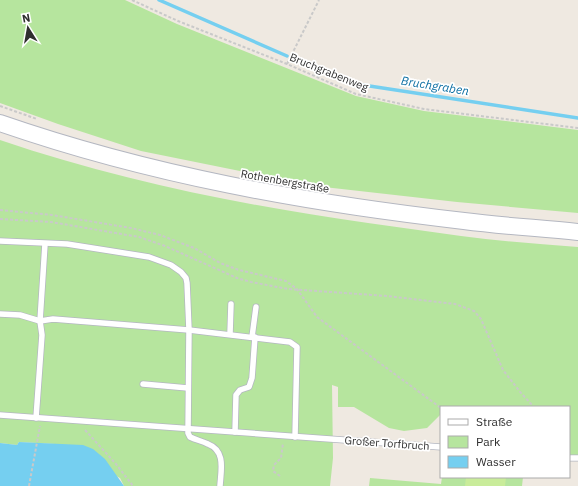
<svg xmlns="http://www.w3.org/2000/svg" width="578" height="486" font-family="'IBM Plex Sans',sans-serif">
<rect width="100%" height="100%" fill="#efe9e1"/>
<g fill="#b6e59e">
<path d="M0,0H125L177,24L356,96L424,111L578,130V213L457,202L315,186L141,151L58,124L0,103Z"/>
<path d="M0,140C121,181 242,205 368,223C399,227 430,232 461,236C500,241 539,244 578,247V457H569V407H441V414L427,428L404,431L389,428L354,407H338V387L332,385L333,458L330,486H124L120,478L55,444L19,442L17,445L0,443Z"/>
<path d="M442,477H523L522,486H369L370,478L441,484Z"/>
</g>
<path fill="#c9ec9a" d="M466,477H506L505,486H465Z"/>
<path fill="#75cff0" d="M19,442L83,445L93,449L105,459L124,486H0V443L17,445Z"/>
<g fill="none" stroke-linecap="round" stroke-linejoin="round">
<g stroke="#75cff0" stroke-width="3.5">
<path d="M159,0L287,56"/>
<path d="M293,59L340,78L363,85L578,118"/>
</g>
<defs>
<g id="service">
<path d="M0,241L67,244L149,257L171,265L181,272L186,278L187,283L189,330L188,433L190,437C196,440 202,441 208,444C226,451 221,470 220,486"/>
<path d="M0,314L20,315L40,321L53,319L189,330L290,342L297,347L295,437"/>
<path d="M230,334L231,304"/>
<path d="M252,337L256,307"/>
<path d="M143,384L188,388"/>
<path d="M0,415L441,447"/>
<path d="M36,418L42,335L40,321L45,244"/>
<path d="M235,432L236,395L240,390L249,387L252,378L255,337"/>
<path d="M569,458H578"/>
</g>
<path id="secondary" d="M0,123C150,175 306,203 464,221C502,226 540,228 578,232"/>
</defs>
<use href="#service" stroke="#b4b7c1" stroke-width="7"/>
<use href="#secondary" stroke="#b4b7c1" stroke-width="18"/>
<g stroke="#c9c9c9" stroke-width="2" stroke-dasharray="3 2" stroke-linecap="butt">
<path d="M132,0L178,21L287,64L356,94L424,109L578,128"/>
<path d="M287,64L319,0"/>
<path d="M0,106L37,119"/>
<path d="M0,210L52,215L131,228L160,235L194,248L220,263L239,270L286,281L297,289L317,317L441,408"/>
<path d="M0,219L51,222L139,237L165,246L237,278L251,282L288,289L387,296L455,304L474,311L481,319L503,370L521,393L534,407"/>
<path d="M85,430L116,464L133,486"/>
<path d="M280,476L273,471L274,465L281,458L283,443"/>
<path d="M29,486L40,426"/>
</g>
<use href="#service" stroke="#fff" stroke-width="5.5"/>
<use href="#secondary" stroke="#fff" stroke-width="16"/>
</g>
<g text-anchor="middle" stroke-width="3.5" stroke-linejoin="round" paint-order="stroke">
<g font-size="11" fill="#2e2e2e" stroke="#fff">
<text transform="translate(329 72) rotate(22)" y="4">Bruchgrabenweg</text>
<text transform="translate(285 181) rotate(10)" y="4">Rothenbergstraße</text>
<text transform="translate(387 443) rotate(4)" y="4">Großer Torfbruch</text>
</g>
<g font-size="12" font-style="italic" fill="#0d6fa3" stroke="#fff">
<text transform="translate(435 86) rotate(9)" y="4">Bruchgraben</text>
</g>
</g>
<rect x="440" y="406" width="130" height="72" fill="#ffffff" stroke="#ababab"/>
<rect x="448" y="419" width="20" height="6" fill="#ffffff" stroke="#ababab"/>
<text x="476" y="426" font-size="12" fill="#2e2e2e">Straße</text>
<rect x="448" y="436" width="20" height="12" fill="#b6e59e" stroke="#ababab"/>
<text x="476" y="446" font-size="12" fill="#2e2e2e">Park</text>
<rect x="448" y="456" width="20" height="12" fill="#75cff0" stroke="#ababab"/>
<text x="476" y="466" font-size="12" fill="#2e2e2e">Wasser</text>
<g transform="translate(28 28) rotate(349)" stroke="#ffffff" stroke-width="3" paint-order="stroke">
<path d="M0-3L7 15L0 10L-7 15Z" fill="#2e2e2e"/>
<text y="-6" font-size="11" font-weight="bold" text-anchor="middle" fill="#2e2e2e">N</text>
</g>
</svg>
